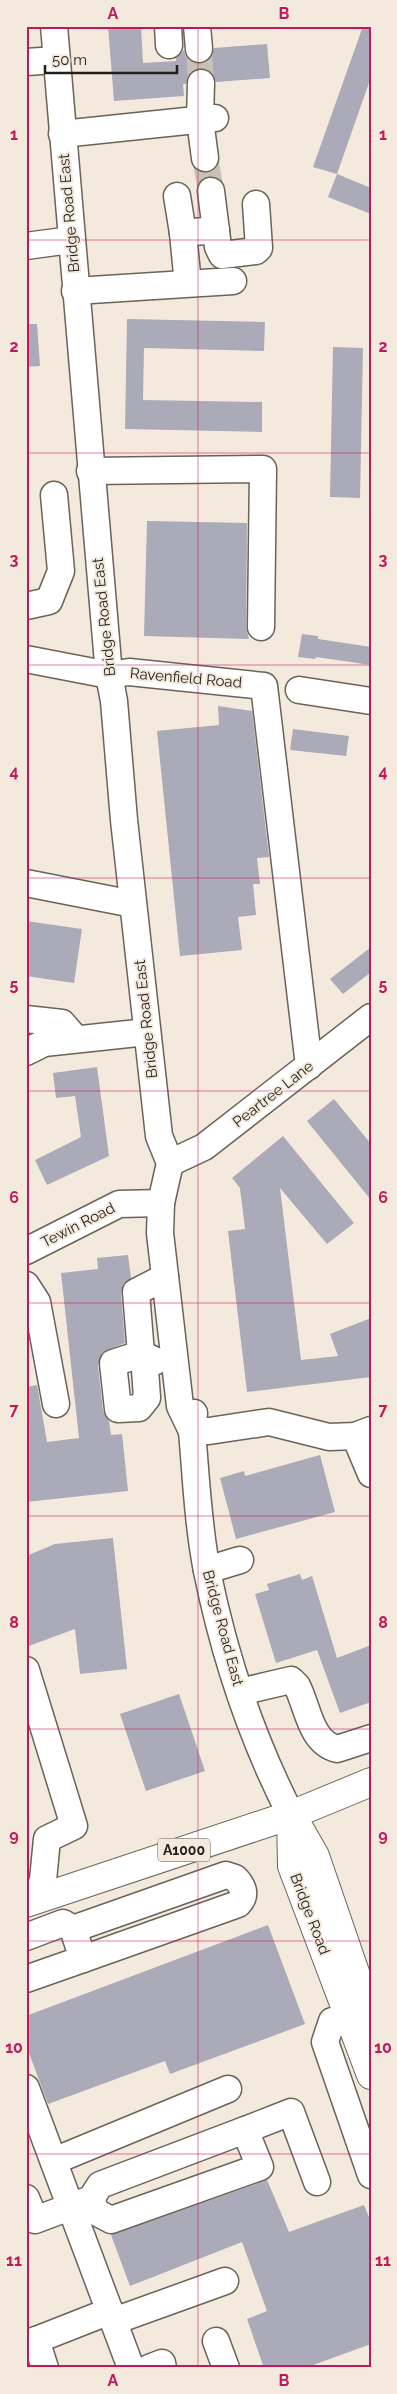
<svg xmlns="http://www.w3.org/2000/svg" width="397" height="2394" font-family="Raleway,sans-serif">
<rect width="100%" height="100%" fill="#f4e9dd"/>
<g fill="#abaab8">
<path d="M108,26H141L143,63L176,61V58L184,50L186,57L192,62L201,64L208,61L212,56L214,48L267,44L270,78L216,82L209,71L201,68L193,70L188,76L186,84H183L184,96L114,101Z"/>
<path d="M363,26H371V77L337,174L313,167Z"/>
<path d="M337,174L371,188V214L328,197Z"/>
<path d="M127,319L265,322L264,351L144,348L143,400L262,402V432L125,429Z"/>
<path d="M26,324H37L40,366L26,367Z"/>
<path d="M333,347L363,348L360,498L330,497Z"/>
<path d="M147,521L247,523L246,627L249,639L144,636Z"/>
<path d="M302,634L318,636V639L371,647V665L316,657L315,659L298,657Z"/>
<path d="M218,706L252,711L269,857L257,858L260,884H253L256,915L238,917L242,950L180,956L157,731L219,725Z"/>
<path d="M293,729L349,736L346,756L290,750Z"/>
<path d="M26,921L82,929L74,983L26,976Z"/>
<path d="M371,947V972L343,994L330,979Z"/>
<path d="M97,1067L109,1156L47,1185L35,1160L81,1137L75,1096L56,1098L53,1073Z"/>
<path d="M334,1099L371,1144V1200L307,1121Z"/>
<path d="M283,1136L354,1223L327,1244L280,1188L301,1360L338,1356L330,1334L371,1318V1377L247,1392L228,1231L245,1229L240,1188L232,1178Z"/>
<path d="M128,1255L131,1278L123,1284L121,1293L125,1343L103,1352L98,1365L103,1411L109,1421L111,1435L122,1434L128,1491L26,1502V1387L37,1385L47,1442L79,1438L61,1273L98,1269L97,1258Z"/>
<path d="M320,1455L335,1512L236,1539L220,1478L244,1471L245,1476Z"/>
<path d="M113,1538L127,1669L80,1674L75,1629L26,1647V1556L55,1544Z"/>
<path d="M300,1574L302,1580L312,1576L337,1658L371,1645V1702L340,1713L317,1650L276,1663L255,1594L269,1590L267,1584Z"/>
<path d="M179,1694L205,1771L146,1791L120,1714Z"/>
<path d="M268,1925L305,2024L170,2074L165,2061L48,2104L26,2045V2016Z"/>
<path d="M267,2180L289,2232L364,2205L371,2222V2344L305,2368H264L247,2319L267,2311L242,2242L130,2286L111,2235Z"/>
</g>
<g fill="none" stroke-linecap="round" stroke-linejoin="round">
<g stroke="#cac0b6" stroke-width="26" stroke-dasharray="26 13" stroke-linecap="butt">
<path d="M199,49L201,83"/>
<path d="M205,158L211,191"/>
</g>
<defs>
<g id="minor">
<path d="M54,26L109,675L114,701L124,820L159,1136L170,1163L161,1203L160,1233L180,1406L192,1431"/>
<path d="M168,26L169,45"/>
<path d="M197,26L199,49"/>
<path d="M26,62L56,60"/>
<path d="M201,83L200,120L205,158"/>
<path d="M62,134L215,118"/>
<path d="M211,191L218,247L222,255L256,251L259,248L256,204"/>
<path d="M177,196L183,233"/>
<path d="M26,246L71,240"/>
<path d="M187,274L183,233L216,230"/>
<path d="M75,291L233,281"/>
<path d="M90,471L263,469L261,627"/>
<path d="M26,606L49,601L61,571L54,495"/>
<path d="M26,659L109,675L129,672L264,686L309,1066"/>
<path d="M299,690L371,701"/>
<path d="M26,883L133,904"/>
<path d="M26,1019L62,1023L75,1038"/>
<path d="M26,1052L44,1043L147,1032"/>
<path d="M170,1163L204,1147L371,1017"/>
<path d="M26,1251L119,1204L161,1203"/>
<path d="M26,1285L37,1302L56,1404"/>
<path d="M141,1354L113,1363L118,1409L139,1408L147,1398L145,1369L153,1360"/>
<path d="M156,1361L141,1354L136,1292L165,1277"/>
<path d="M194,1413L192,1431C196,1477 198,1525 207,1571C224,1655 252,1739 291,1815"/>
<path d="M192,1431H209L269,1422L329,1437L355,1436L371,1430"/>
<path d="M355,1436L371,1474"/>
<path d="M207,1570L240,1560"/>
<path d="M26,1670L74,1826L47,1839L43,1880L35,1900"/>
<path d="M240,1692L291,1680L297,1686C308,1707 310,1742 337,1749L371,1738"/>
<path d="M73,1929L226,1875L235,1878C243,1886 247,1895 238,1904L83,1959"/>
<path d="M26,1937L63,1923L73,1929L83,1959L26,1979"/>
<path d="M368,2007L348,2017L332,2021L325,2042L371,2175"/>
<path d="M26,2088L131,2368"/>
<path d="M245,2130L291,2112L317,2182"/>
<path d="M54,2161L228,2089"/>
<path d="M26,2198L35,2220L91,2199L100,2185L245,2130L260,2167L111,2220L96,2212L91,2199"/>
<path d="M114,2321L225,2281"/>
<path d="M36,2340L45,2368"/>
<path d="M216,2341L226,2368"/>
<path d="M26,2344L110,2311"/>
<path d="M149,2368L162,2363L163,2368"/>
</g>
<g id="major">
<path d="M291,1815L292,1866L371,2075"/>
<path d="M292,1816L315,1856L371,2019"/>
<path d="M26,1903L291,1815L371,1782"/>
</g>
</defs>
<use href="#minor" stroke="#6b6258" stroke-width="29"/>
<use href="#major" stroke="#6b6258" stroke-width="30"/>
<use href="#minor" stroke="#fff" stroke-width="26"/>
<use href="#major" stroke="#fff" stroke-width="28"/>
</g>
<path fill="none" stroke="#c2185b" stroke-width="1" stroke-opacity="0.55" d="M198,26V2368M26,240H371M26,453H371M26,665H371M26,878H371M26,1091H371M26,1303H371M26,1516H371M26,1729H371M26,1941H371M26,2154H371"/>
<g text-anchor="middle" stroke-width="4" stroke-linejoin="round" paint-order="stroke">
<rect fill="#f4e9dd" stroke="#615b54" stroke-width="1" x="158" y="1838.5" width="52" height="23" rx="4"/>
<g font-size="14" font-weight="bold" fill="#221e1a">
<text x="184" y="1855">A1000</text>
</g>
<g font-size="15" fill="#221e1a" stroke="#f4e9dd">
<text transform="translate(69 213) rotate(-95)" y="5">Bridge Road East</text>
<text transform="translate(104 617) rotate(-96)" y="5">Bridge Road East</text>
<text transform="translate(186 678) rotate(5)" y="5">Ravenfield Road</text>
<text transform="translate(146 1019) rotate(-96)" y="5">Bridge Road East</text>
<text transform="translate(273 1094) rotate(-38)" y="5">Peartree Lane</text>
<text transform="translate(78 1225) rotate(-27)" y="5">Tewin Road</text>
<text transform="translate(223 1628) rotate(75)" y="5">Bridge Road East</text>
<text transform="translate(310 1914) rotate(69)" y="5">Bridge Road</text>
</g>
</g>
<rect width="397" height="2394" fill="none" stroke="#f4e9dd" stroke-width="55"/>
<path d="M45 65v8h132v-8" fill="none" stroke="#221e1a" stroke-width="2.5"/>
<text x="52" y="65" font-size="15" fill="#221e1a" stroke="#f4e9dd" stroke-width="4" paint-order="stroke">50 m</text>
<rect x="28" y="28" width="342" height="2338" fill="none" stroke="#c2185b" stroke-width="2"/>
<g font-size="16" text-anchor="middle" font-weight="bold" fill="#c2185b">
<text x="113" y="19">A</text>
<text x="284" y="19">B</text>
<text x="14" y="140">1</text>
<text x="383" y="140">1</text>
<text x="14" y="352">2</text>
<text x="383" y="352">2</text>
<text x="14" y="565">3</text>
<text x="383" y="565">3</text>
<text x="14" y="777">4</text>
<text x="383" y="777">4</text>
<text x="14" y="990">5</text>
<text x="383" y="990">5</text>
<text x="14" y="1203">6</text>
<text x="383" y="1203">6</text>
<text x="14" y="1415">7</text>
<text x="383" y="1415">7</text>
<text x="14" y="1628">8</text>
<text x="383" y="1628">8</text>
<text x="14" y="1841">9</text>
<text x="383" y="1841">9</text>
<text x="14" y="2053">10</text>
<text x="383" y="2053">10</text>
<text x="14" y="2266">11</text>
<text x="383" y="2266">11</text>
<text x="113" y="2386">A</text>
<text x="284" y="2386">B</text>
</g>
</svg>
